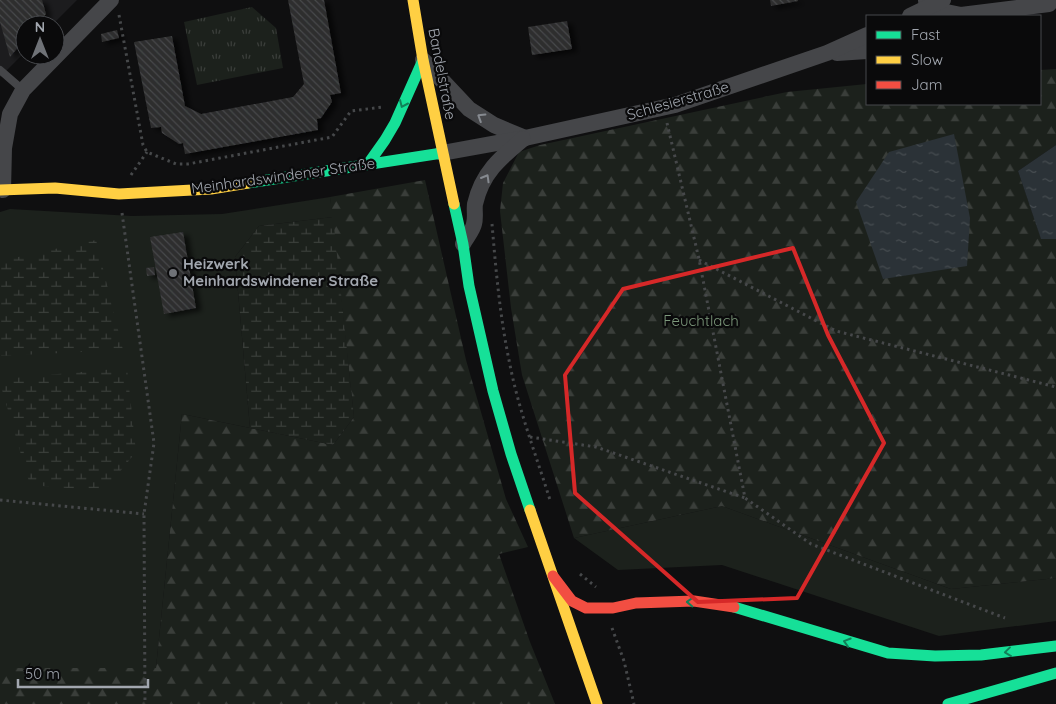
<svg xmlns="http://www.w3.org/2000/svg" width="1056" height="704" font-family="Quicksand,sans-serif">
<defs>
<pattern id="forest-firs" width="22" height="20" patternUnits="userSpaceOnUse" patternTransform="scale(1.25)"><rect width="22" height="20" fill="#1c211c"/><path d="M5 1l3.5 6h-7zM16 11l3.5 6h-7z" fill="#3a3e3a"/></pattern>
<pattern id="wetland-marsh" width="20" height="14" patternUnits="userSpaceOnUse" patternTransform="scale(1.25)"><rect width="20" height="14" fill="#1c211c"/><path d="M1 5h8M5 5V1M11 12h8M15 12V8" fill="none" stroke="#3a3e3a"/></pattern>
<pattern id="park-tufts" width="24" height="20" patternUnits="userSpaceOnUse" patternTransform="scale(1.25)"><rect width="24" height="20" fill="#1c211c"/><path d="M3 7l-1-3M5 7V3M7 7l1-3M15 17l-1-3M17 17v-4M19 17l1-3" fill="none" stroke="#3a3e3a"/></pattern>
<pattern id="water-ripples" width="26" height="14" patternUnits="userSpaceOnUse" patternTransform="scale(1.25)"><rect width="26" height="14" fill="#2b3237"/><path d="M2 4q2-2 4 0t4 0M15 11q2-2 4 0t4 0" fill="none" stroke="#474d51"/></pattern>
<pattern id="building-back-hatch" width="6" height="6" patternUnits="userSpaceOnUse" patternTransform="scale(1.25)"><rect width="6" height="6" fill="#2d2d2e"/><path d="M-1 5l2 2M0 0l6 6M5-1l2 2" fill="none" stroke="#48494a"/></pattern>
<filter id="shadow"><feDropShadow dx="5.5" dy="3" stdDeviation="2.5" flood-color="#0009"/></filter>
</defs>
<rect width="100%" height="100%" fill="#0f0f10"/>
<path fill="#1c1c1e" d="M0,0H77L52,25H25V52L0,77Z"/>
<g fill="#1c211c">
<path d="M330,197L333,217L259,226L235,257L250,428L182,414L156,668H0V212L10,209L132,216L222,214Z"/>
<path d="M722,506L951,589L1056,578V621L939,636L722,565L618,570L574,538Z"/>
</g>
<g fill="url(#forest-firs)">
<path d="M1056,69V145L1018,171L1041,238L1056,239V578L951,589L722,506L574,538L522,375L511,308L500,211L503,183L519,152L540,145L787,92L867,84V104H1040V70Z"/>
<path d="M425,180L466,360L506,499L528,547L499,554L530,642L555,704H0V668H156L182,414L333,445L354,417L330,197Z"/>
</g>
<g fill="url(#wetland-marsh)">
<path d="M333,217L354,417L333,445L250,428L235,257L259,226Z"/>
<path d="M96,240L123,350L0,356V261Z"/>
<path d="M127,368L136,452L104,491L30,485L0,383V379Z"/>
</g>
<path fill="url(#park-tufts)" d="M252,7L276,28L283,68L197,85L184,22Z"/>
<g fill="url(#water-ripples)">
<path d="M954,134L970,218L967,266L883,279L856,202L889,152Z"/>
<path d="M1056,145V239H1041L1018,171Z"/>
</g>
<g fill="url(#building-back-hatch)" filter="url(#shadow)">
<path d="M0,0H42L46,14L36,25H25V39L10,57L0,22Z"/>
<path d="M288,0H324L341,93L330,95L332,102L321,118L317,119L318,130L185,154L183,143L179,144L162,133L161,127L151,128L134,42L172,36L185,106L201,114L293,97L304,84Z"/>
<path d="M770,0H798V1L771,6Z"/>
<path d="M567,21L572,49L532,55L528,27Z"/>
<path d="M117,30L119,38L102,42L101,34Z"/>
<path d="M183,232L196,308L164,314L150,237Z"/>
<path d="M154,267L155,275L147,276L146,268Z"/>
</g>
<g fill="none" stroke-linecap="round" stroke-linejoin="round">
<g stroke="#46484a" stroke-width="3" stroke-dasharray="2.5 4" stroke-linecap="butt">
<path d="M119,15L143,145L147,152L176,164H188L332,137L351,111L383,107"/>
<path d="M667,123L699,259L745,498L811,544L1005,618"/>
<path d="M131,175L147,152"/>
<path d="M122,213L154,443L144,514L145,704"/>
<path d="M492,224C496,271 500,318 510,365C519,411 536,455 550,500"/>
<path d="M699,260L836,331L1056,387"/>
<path d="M530,437L596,447L745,498"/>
<path d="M0,500L144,514"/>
<path d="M580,574L596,587"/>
<path d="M612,628L624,661L634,704"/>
</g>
<path stroke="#454649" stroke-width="8" d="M0,70L23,90"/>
<g stroke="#454649" stroke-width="16">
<path d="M926,0L927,8L961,15L1049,4"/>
<path d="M910,16L943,0"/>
<path d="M837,53L867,51"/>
<path d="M423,60L469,109L494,125L525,138"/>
<path d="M442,153L525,138L675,105L827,53L867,35"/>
<path d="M3,190L4,148L10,114L23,90L111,0"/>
<path d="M463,244C466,238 473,230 474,224C476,217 474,210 475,204C482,173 500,158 523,139"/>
</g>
<g stroke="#16e098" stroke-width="11">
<path d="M368,164L385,140L395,123L423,60"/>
<path d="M248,183L442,153"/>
<path d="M454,204L463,244L469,286L493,391L511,454L530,510"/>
<path d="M734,607L888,653L935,656L981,655L1056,646"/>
<path d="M948,704L1056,673"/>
</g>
<g stroke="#ffcf43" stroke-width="11">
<path d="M413,0L423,60L454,204"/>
<path d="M0,190L55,188L119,194L211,189L248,183"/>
<path d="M530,510L597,704"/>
</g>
<path stroke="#f24e42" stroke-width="11" d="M553,576L572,601L586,608H613L636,603L694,601L734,607"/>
</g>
<defs><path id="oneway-chevron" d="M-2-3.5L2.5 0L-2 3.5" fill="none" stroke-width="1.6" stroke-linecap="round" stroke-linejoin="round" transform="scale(1.25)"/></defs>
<g stroke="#118059">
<use href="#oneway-chevron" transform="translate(403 104) rotate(114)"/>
<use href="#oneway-chevron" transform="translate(690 602) rotate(-178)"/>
<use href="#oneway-chevron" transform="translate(847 642) rotate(-163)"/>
<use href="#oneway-chevron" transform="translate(1008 652) rotate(173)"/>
</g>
<g stroke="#868a90">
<use href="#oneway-chevron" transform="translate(481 117) rotate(-148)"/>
<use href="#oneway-chevron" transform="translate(486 178) rotate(-60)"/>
</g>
<path fill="none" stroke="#d62828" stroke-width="4" stroke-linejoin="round" d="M793,248L828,335L884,443L797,598L698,602L575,493L565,375L623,289Z"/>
<circle fill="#6f7277" stroke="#0a0a0b" stroke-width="2" cx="173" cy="273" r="5"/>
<g text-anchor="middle" stroke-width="4.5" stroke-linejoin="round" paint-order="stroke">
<g font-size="15" fill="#a2a7af" stroke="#0a0a0b">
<text transform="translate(442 74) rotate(79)" y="5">Bandelstraße</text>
<text transform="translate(678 101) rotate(-16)" y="5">Schlesierstraße</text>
<text transform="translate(283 176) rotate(-8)" y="5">Meinhardswindener Straße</text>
</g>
<g font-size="15" font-weight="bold" fill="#a2a7af" stroke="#0a0a0b" text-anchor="start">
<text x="183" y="269">Heizwerk<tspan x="183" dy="17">Meinhardswindener Straße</tspan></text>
</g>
<g font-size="15" fill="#7c987b" stroke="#0a0a0b">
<text x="701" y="326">Feuchtlach</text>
</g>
</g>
<rect x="866" y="15" width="175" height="90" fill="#0a0a0b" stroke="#47494d"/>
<rect x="876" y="31" width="25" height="8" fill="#16e098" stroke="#47494d"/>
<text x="911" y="40" font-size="15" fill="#a2a7af">Fast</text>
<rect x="876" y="56" width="25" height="8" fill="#ffcf43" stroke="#47494d"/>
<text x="911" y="65" font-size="15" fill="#a2a7af">Slow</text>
<rect x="876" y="81" width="25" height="8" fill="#f24e42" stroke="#47494d"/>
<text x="911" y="90" font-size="15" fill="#a2a7af">Jam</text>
<g transform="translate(40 40)"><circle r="24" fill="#0a0a0b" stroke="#47494d"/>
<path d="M0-4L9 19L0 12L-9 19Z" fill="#6f7277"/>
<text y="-8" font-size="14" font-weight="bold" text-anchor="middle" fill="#a2a7af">N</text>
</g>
<path d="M18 679v8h130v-8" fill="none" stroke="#a2a7af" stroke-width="2.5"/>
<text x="25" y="679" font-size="15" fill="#a2a7af" stroke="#0a0a0b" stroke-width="4" paint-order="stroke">50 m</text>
</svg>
